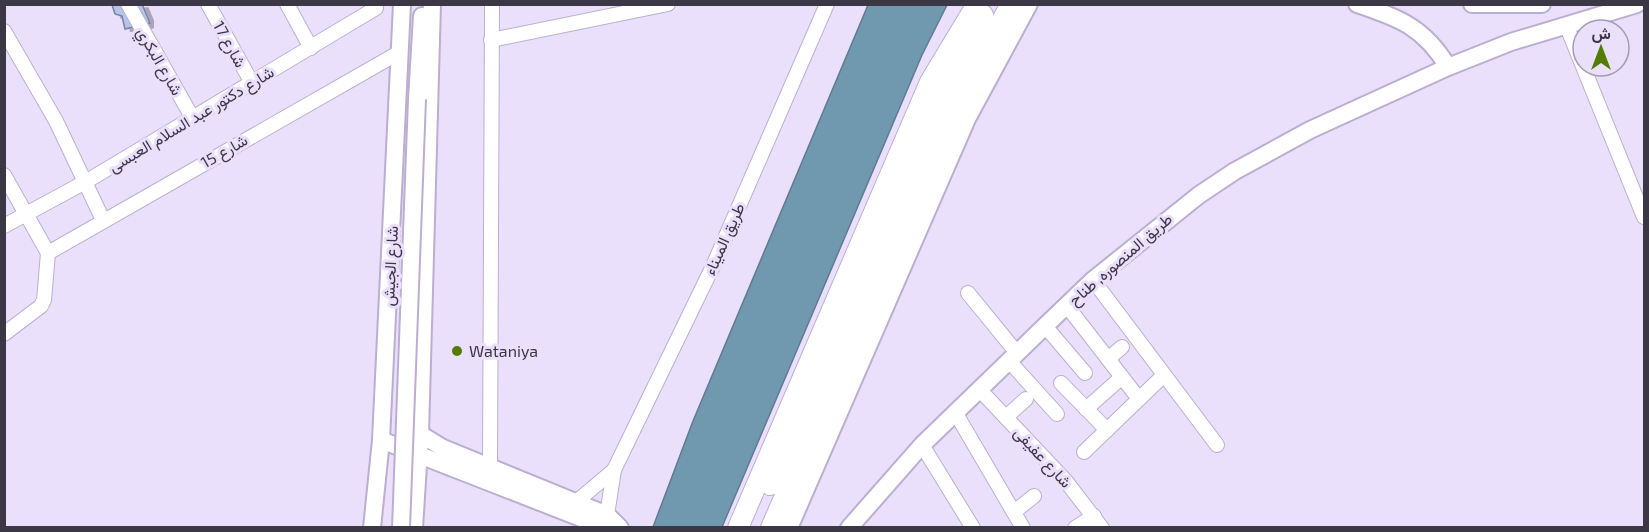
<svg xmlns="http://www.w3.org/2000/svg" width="1649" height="532" font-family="'Exo 2',Vazirmatn,sans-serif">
<defs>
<filter id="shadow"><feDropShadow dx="6" dy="4" stdDeviation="0" flood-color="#0004"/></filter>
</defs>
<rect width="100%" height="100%" fill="#ebe0fc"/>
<path fill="#7098af" stroke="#607b8f" stroke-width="1.5" d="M868,5H947L922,55L722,527H653L693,421Z"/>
<path fill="#b6c5ea" stroke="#7682a1" stroke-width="1.5" filter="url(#shadow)" d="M142,4L150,23L125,29L122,16L115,14L112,5Z"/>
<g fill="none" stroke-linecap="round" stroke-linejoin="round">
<defs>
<g id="minor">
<path d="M128,4L192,117"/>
<path d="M208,4L252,83"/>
<path d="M287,4L311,48"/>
<path d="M1567,27L1644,217"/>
<path d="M4,31L56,121L103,220"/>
<path d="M491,40L668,4"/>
<path d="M4,175L48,253L44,300L41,306L4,334"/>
<path d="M4,226L87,181L376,8"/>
<path d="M48,253L400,52"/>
<path d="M1093,280L1217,445"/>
<path d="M968,293L1017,353"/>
<path d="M1067,306L1139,399"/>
<path d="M1045,326L1085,373"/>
<path d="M1108,359L1122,347"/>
<path d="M1009,361L1057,414"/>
<path d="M1061,383L1107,430"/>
<path d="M979,389L1065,480L1102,528"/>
<path d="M1086,409L1122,377"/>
<path d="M955,412L1023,528"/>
<path d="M1006,417L1026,399"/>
<path d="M922,445L973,528"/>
<path d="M1084,452L1164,375"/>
<path d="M490,466L492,4"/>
<path d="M576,502L614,470"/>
<path d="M1014,512L1034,496"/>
<path d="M607,515L614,470L713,266L827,4"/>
<path d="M1075,528L1094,516"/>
</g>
<g id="major">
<path d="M1357,4C1399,18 1424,27 1448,67"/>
<path d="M1472,4H1542"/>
<path d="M417,99L422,16"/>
<path d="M420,434L443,448L607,515L620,528"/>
<path d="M381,440L599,525L618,526"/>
<path d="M372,528L381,440L402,4"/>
<path d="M414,528L420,434L432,4"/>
<path d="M789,528L967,119L1029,4"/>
<path d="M849,528L922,445L1045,326L1093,280L1199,195L1235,171L1310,130L1448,67L1511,42L1637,4"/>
</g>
<g id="highway">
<path d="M770,485L935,109L983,15"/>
<path d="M738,528L930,82L977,4"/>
<path d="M771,528L953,109L1011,4"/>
</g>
</defs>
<use href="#minor" stroke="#bbaed0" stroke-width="16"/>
<use href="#major" stroke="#bbaed0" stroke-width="20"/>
<use href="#highway" stroke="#bbaed0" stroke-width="22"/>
<use href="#minor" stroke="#fff" stroke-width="14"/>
<use href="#major" stroke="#fff" stroke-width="16"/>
<use href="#highway" stroke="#fff" stroke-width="20"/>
<defs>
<path id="major-bridge" d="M401,528L417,99"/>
</defs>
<use href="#major-bridge" stroke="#bbaed0" stroke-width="20" stroke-linecap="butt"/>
<use href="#major-bridge" stroke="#fff" stroke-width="16"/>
</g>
<circle fill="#527d00" stroke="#ebe0fc" stroke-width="2" cx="457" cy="351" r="6"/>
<g text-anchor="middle" stroke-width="6" stroke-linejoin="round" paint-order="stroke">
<g font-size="16" fill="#3c3745" stroke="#ebe0fc">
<text transform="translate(230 44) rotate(61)" y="6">شارع 17</text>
<text transform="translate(160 61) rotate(60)" y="6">شارع البكري</text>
<text transform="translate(191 119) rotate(-31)" y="6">شارع دكتور عبد السلام العبسى</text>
<text transform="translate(224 151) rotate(-30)" y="6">شارع 15</text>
<text transform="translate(724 239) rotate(-66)" y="6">طريق الميناء</text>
<text transform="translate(1120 259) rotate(-41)" y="6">طريق المنصوره, طناح</text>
<text transform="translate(390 266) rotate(-87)" y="6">شارع الجيش</text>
<text transform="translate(1043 457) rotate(47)" y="6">شارع عفيفى</text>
</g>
<g font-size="16" fill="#3c3745" stroke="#ebe0fc" text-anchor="start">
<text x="469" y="357">Wataniya</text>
</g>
</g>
<rect width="1649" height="532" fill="none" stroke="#3c3745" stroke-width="12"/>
<g transform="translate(1601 48)"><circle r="28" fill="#ebe0fc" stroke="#a59cb3" stroke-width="1.5"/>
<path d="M0-4.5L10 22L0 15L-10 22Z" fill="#527d00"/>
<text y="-9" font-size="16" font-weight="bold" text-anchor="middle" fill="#3c3745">ش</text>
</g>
</svg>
